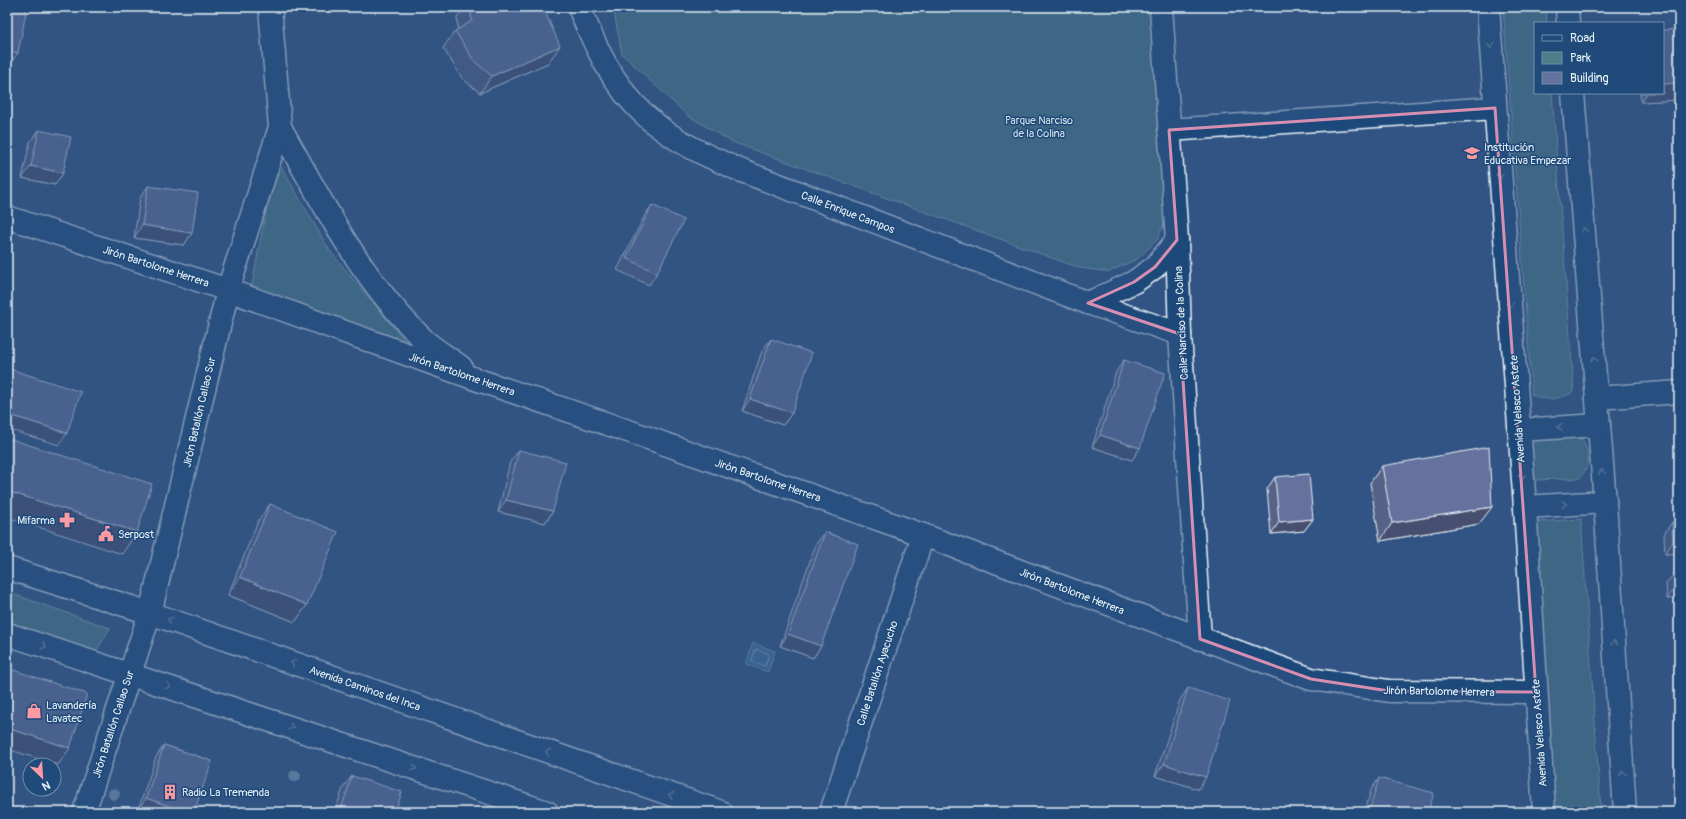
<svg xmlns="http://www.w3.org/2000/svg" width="1686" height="819" font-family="Pangolin,sans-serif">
<rect width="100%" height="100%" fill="#325484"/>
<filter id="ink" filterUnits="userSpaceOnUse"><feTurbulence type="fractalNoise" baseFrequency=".025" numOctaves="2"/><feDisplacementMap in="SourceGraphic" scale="8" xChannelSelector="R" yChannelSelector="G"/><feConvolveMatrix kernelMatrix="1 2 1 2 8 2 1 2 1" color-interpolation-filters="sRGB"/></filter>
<g filter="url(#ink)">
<g fill="#4f7e88" stroke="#9cb8c0">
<path d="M613,7H1152L1165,222L1157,240L1137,259L1109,272L1080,268L732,142L687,115L622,54Z"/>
<path d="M1503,7H1546L1547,23H1535V93H1552L1574,392C1559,399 1548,402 1532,395Z"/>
<path d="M276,158L330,251L405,341L251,290Z"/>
<path d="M1579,435C1590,449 1592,464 1580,478L1536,480L1531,472V444L1534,437Z"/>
<path d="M1581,519L1601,812H1555L1537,522Z"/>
<path d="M7,592L110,628L96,652L7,621Z"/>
</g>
<path fill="#43749f" stroke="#85a6c3" d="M753,643L775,651L768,672L746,664Z"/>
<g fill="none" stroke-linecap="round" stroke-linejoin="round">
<path stroke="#a6bfd4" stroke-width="1" d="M756,649L769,654L765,666L752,661Z"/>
<defs>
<g id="street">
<path d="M579,7C595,46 613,86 645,115C672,141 709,157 742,171L1088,303L1180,334"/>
<path d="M1161,7L1177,240L1180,334L1200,639"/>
<path d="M280,127C322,202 361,280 424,340C435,350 449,358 461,367"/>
<path d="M1169,130L1495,108"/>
<path d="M7,217L228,290L481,381L634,433L923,535L1311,679L1389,691L1536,692"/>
<path d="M1088,303L1134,282L1155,267L1177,240"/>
<path d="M1597,398L1679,392"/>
<path d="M84,812L150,613L228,290L280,127L270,7"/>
<path d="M831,812L923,535"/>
</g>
<g id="secondary">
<path d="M1488,7L1525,507L1544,812"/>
<path d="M1567,7L1568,23"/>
<path d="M1573,93L1605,502L1625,812"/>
<path d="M1519,430L1599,425"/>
<path d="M1525,507L1605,502"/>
<path d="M7,568L150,613L721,812"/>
<path d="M7,634L547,812"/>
</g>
</defs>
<use href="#street" stroke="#e8f1f8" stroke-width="25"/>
<use href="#secondary" stroke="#e8f1f8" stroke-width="25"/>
<use href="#street" stroke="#1f4a7a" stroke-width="22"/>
<use href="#secondary" stroke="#1f4a7a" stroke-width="22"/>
</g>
<g fill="#89a1ba">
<circle cx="295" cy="776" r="6"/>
<circle cx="114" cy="794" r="6"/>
</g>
<g fill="#576288" stroke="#e8f1f8">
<path d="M465,7H543L548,63L480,93L462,78L443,48L455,31L458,29L457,18Z"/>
<path d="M1640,93H1663L1679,100L1641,102Z"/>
<path d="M39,130L63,173L55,185L22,178L30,142Z"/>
<path d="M148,186L192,233L184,245L134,238L140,198Z"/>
<path d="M652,205L657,273L649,285L617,270L644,217Z"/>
<path d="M771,339L792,413L783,425L742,411L762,351Z"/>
<path d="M1124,360L1140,448L1132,460L1092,447L1116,372Z"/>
<path d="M519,450L553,511L545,523L498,512L510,462Z"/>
<path d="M1382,466L1479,524L1380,541L1370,483Z"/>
<path d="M1275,477L1313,519L1304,531L1271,534L1267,489Z"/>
<path d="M270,504L307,605L295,622L228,595L258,521Z"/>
<path d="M1672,522L1679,553L1665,554L1664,534Z"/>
<path d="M825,532L821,646L813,658L780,646L816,544Z"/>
<path d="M1675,572L1679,598L1667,599L1666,584Z"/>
<path d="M1188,688L1206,777L1198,789L1155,776L1180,700Z"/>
<path d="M164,745L212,761L138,810L156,757Z"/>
<path d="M352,776L395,812H335L343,788Z"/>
<path d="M1379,778L1428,812H1365L1371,790Z"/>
</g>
<g fill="#47506f" stroke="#e8f1f8">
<path d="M560,46L548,63L480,93L492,76Z"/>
<path d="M7,51L18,53L9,65H7Z"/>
<path d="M1679,83V100L1641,102L1647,93H1663V84Z"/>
<path d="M31,166L63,173L55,185L22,178Z"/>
<path d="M142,225L192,233L184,245L134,238Z"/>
<path d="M750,399L792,413L783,425L742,411Z"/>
<path d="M7,414L67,433L59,445L7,429Z"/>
<path d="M1100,435L1140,448L1132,460L1092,447Z"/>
<path d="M7,491L137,532L122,554L7,517Z"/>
<path d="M506,500L553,511L545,523L498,512Z"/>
<path d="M1492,507L1479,524L1380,541L1392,523Z"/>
<path d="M1313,519L1304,531L1271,534L1279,522Z"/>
<path d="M1673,542H1679V553L1665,554Z"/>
<path d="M240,577L307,605L295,622L228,595Z"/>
<path d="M1676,586H1679V598L1667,599Z"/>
<path d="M788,634L821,646L813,658L780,646Z"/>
<path d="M7,728L70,748L58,765L7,749Z"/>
<path d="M1164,764L1206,777L1198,789L1155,776Z"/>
<path d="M146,798L186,812H143L138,810Z"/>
</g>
<g fill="#65729e" stroke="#e8f1f8">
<path d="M7,7H27L18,53L7,51Z"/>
<path d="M470,7H543L560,46L492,76L474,61L455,31L472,21Z"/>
<path d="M1679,29V83L1663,84V30Z"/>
<path d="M39,130L71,137L63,173L31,166Z"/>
<path d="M148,186L198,193L192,233L142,225Z"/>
<path d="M652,205L684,220L657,273L626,258Z"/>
<path d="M771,339L812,353L792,413L750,399Z"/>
<path d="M1124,360L1165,373L1140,448L1100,435Z"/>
<path d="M7,368L81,392L67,433L7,414Z"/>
<path d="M7,438L152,484L137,532L7,491Z"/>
<path d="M1489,447L1492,507L1392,523L1382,466Z"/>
<path d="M519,450L566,462L553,511L506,500Z"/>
<path d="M1309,474L1313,519L1279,522L1275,477Z"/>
<path d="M270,504L338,532L307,605L240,577Z"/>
<path d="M1679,521V542H1673L1672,522Z"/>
<path d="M825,532L858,544L821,646L788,634Z"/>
<path d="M1675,572H1679V586H1676Z"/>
<path d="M7,668L87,694L70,748L7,728Z"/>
<path d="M1188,688L1230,701L1206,777L1164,764Z"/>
<path d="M164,745L212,761L194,812H186L146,798Z"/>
<path d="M352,776L402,792L395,812H340Z"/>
<path d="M1379,778L1434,793L1428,812H1369Z"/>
<path d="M1118,809L1128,812H1117Z"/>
</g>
<defs><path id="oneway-chevron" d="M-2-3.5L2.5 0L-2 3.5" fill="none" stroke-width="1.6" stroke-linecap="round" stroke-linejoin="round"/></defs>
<g stroke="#6f8dac">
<use href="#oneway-chevron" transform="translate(1491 46) rotate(86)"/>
<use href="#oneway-chevron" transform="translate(1500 176) rotate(86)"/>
<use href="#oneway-chevron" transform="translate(1584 230) rotate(-94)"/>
<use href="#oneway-chevron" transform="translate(1510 305) rotate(86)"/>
<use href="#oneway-chevron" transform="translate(1594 359) rotate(-94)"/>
<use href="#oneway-chevron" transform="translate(1560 427) rotate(177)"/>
<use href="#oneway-chevron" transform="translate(1602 472) rotate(-95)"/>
<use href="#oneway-chevron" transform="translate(1522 477) rotate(86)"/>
<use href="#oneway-chevron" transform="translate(1564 504) rotate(-3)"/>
<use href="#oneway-chevron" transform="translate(170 620) rotate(-161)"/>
<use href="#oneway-chevron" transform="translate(1614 643) rotate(-94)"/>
<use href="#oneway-chevron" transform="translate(44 646) rotate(18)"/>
<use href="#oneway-chevron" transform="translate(293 663) rotate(-161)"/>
<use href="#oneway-chevron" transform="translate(168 686) rotate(18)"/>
<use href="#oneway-chevron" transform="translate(291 727) rotate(18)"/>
<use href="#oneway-chevron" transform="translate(548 752) rotate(-161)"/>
<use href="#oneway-chevron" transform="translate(414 768) rotate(18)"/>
<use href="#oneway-chevron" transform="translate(1623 773) rotate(-94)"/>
<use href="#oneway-chevron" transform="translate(671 795) rotate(-161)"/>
</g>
</g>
<path d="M0 0H1686V819H0ZM1495,108L1536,692L1389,691L1311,679L1200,639L1180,334L1088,303L1134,282L1155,267L1177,240L1169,130Z" fill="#325484" fill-opacity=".55" fill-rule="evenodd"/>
<path fill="none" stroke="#d78fb1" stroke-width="3" stroke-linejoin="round" d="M1495,108L1536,692L1389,691L1311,679L1200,639L1180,334L1088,303L1134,282L1155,267L1177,240L1169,130Z"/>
<defs>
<symbol id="school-bare" viewBox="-9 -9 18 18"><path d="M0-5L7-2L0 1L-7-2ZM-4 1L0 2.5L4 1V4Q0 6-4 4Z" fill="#ff9aa2" stroke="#1f4a7a" stroke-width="2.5" paint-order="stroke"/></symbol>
<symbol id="pharmacy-bare" viewBox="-9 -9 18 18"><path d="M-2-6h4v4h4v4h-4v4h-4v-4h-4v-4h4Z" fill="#ff9aa2" stroke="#1f4a7a" stroke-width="2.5" paint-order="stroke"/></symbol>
<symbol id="civic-bare" viewBox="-9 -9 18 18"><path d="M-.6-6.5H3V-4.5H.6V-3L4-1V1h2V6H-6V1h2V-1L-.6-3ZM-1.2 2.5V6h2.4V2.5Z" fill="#ff9aa2" stroke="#1f4a7a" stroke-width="2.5" paint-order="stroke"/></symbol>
<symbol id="shop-bare" viewBox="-9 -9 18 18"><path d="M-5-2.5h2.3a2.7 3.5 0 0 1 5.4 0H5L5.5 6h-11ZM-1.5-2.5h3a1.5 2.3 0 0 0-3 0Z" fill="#ff9aa2" stroke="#1f4a7a" stroke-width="2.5" paint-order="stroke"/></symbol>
<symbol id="building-bare" viewBox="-9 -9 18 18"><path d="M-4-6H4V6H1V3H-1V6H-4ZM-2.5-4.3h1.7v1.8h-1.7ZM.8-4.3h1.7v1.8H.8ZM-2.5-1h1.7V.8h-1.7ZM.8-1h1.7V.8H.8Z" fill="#ff9aa2" stroke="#1f4a7a" stroke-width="2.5" paint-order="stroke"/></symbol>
</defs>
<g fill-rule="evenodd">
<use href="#school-bare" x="1461" y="142" width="22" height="22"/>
<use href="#pharmacy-bare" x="56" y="509" width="22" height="22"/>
<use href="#civic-bare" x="95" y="523" width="22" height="22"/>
<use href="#shop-bare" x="23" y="700" width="22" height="22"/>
<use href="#building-bare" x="159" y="781" width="22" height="22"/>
</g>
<g text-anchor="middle" stroke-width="3" stroke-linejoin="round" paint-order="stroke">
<g font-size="11" fill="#d1e0e7" stroke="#1f4a7a">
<text x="1039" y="124">Parque Narciso<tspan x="1039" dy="13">de la Colina</tspan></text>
</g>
<g font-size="11" fill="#e8f1f8" stroke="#1f4a7a" text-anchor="start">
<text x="1484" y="151">Institución<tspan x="1484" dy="13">Educativa Empezar</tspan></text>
<text x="55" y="524" text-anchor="end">Mifarma</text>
<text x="118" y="538">Serpost</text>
<text x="46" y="709">Lavandería<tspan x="46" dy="13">Lavatec</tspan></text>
<text x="182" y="796">Radio La Tremenda</text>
</g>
<g font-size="11" fill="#e8f1f8" stroke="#1f4a7a">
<text transform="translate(848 212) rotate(21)" y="4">Calle Enrique Campos</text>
<text transform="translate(156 266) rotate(18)" y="4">Jirón Bartolome Herrera</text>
<text transform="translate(1181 323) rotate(-93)" y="4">Calle Narciso de la Colina</text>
<text transform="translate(462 374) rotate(19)" y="4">Jirón Bartolome Herrera</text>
<text transform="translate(1517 409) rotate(-94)" y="4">Avenida Velasco Astete</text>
<text transform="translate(199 412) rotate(-77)" y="4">Jirón Batallón Callao Sur</text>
<text transform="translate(768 480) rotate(19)" y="4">Jirón Bartolome Herrera</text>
<text transform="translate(1072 591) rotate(21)" y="4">Jirón Bartolome Herrera</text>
<text transform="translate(877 673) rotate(-72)" y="4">Calle Batallón Ayacucho</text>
<text transform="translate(365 688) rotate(19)" y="4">Avenida Caminos del Inca</text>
<text transform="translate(1439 691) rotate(1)" y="4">Jirón Bartolome Herrera</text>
<text transform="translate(113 724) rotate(-72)" y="4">Jirón Batallón Callao Sur</text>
<text transform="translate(1539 733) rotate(-94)" y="4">Avenida Velasco Astete</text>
</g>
</g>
<rect width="1686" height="819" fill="none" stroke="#1f4a7a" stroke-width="24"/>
<rect x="12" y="12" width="1662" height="795" fill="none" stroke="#e8f1f8" stroke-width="1.5" filter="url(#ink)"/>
<rect x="1534" y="22" width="130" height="72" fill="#1f4a7a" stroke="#6f8dac"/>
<rect x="1542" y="35" width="20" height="6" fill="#1f4a7a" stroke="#6f8dac"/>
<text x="1570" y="42" font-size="12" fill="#e8f1f8">Road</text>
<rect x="1542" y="52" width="20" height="12" fill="#4f7e88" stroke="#6f8dac"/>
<text x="1570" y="62" font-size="12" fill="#e8f1f8">Park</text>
<rect x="1542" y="72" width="20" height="12" fill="#65729e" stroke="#6f8dac"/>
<text x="1570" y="82" font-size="12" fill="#e8f1f8">Building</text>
<g transform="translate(42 777) rotate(155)"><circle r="19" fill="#1f4a7a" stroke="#6f8dac"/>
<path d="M0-3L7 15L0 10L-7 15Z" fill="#ff9aa2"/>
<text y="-6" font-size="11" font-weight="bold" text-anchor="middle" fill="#e8f1f8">N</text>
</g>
</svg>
